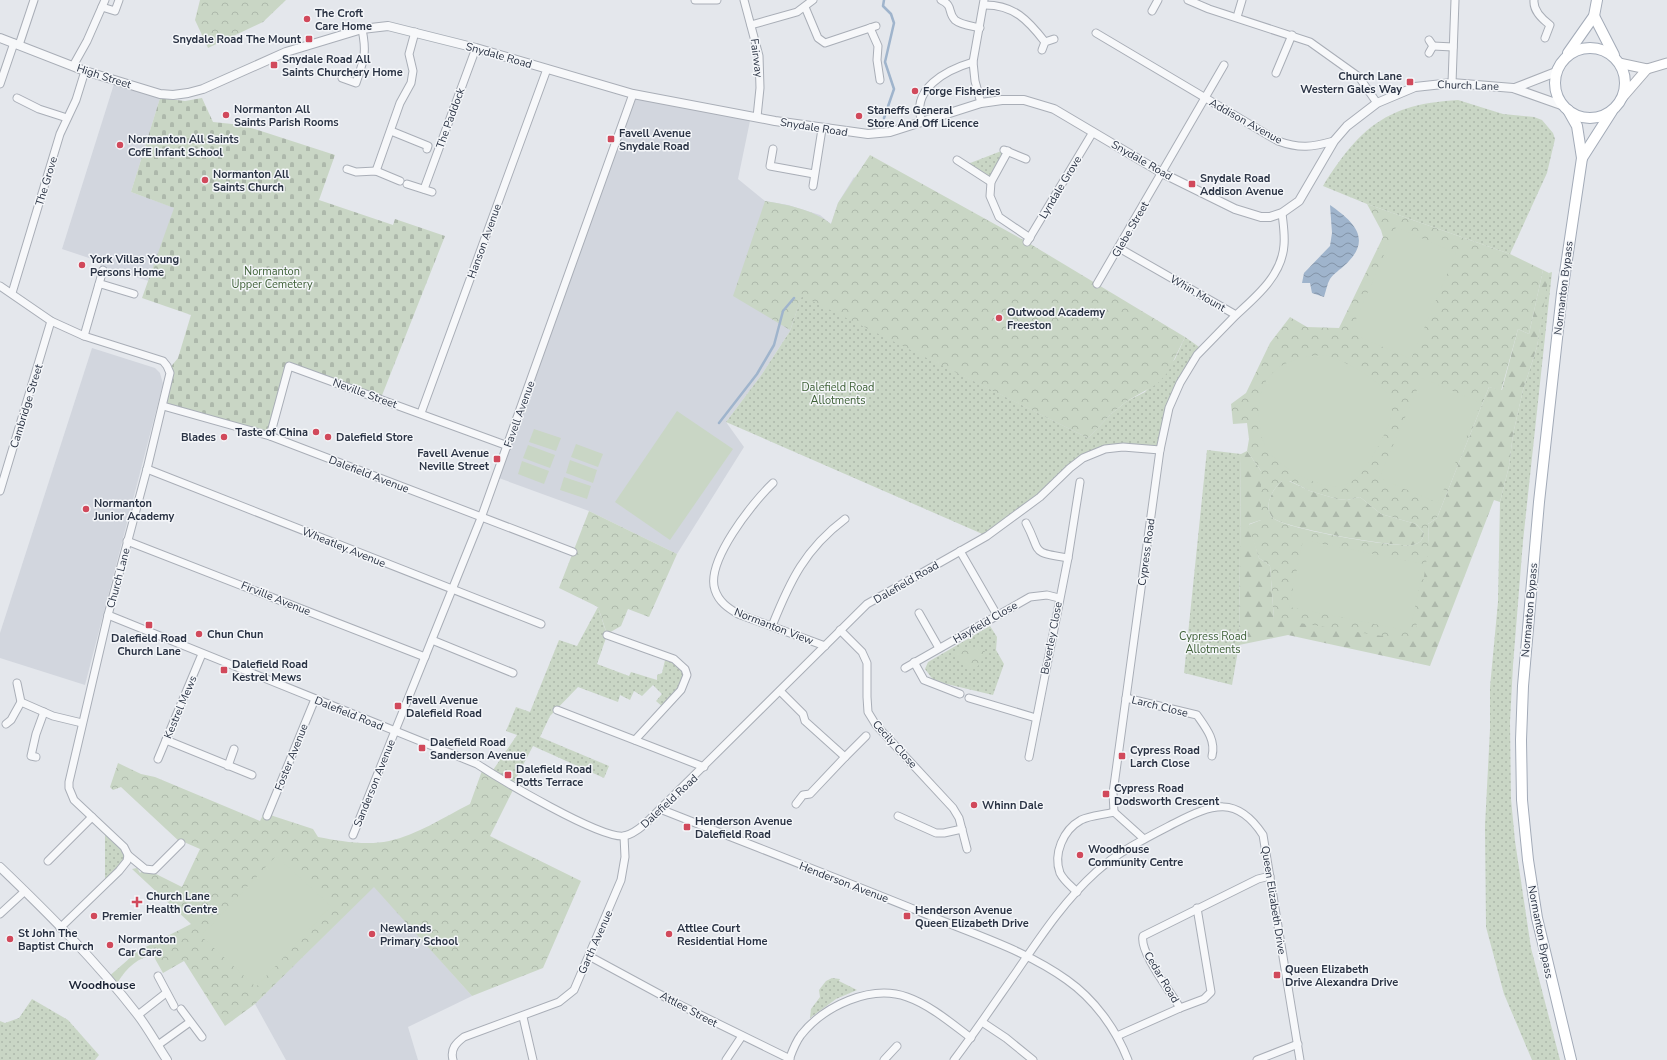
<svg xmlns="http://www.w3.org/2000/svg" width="1667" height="1060" font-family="'Nunito Sans',sans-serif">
<defs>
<pattern id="grass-dots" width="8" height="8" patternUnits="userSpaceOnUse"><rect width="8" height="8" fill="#c9d6c5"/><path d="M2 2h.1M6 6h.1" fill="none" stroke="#adb8ab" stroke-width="1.8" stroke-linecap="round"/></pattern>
<pattern id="forest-firs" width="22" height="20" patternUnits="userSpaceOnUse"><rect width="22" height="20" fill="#c9d6c5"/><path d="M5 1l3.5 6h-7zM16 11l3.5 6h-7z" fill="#adb8ab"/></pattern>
<pattern id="cemetery-stones" width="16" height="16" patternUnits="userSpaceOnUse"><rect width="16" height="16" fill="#c9d6c5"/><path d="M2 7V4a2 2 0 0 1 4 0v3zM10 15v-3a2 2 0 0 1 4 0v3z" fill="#adb8ab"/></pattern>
<pattern id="park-crowns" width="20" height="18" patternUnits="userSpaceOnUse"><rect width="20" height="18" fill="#c9d6c5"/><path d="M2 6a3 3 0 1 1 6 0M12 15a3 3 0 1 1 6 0" fill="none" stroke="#adb8ab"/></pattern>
<pattern id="water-waves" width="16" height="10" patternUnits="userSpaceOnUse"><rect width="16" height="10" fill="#9fb4cc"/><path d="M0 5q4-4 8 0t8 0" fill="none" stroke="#8293a7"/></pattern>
</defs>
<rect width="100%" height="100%" fill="#e4e7ec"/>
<g fill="#d2d6de">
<path d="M114,84L160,98L131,192L175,208L149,281L100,267L101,262L62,249Z"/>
<path d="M633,94L751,116L738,179L765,201L788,205L820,215L831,224L838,203L854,177L1111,414L1088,438L802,296L790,331L762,374L726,422L744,447L677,554L589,511L496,477Z"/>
<path d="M92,348L155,368L160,373L163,384L85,685L0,658V633Z"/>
<path d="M374,886L472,996L408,1027L418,1060H286L255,1004Z"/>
</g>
<g fill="url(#grass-dots)">
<path d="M1458,100L1503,114L1534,117L1542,120L1553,133L1555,139L1547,173L1510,254L1367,204L1323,186C1360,127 1387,104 1458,100Z"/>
<path d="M1004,150L1008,151L991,182L965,165Z"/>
<path d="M1552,272L1523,541L1513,665L1510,722L1511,799L1515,841L1531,948L1560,1060H1532L1504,994L1486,927L1485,826L1490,729V687L1498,602L1500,502L1509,466L1513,434L1523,390L1537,347L1547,278L1549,273Z"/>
<path d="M802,295L1088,438L1111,414L1127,401L1145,392L1175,359L1185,337L1202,349L1180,383L1160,450L1123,447L1083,458L987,536L726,422L762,374L790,331Z"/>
<path d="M1207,450L1241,454L1239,645L1232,685L1184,673Z"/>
<path d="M598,607L607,635L597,664L629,676L631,672L657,680V675L662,673L666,656L681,663L685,683L664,708L656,701L662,694L653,685L642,696L634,691L630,700L620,695L618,702L578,687L550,716L540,737L609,766L604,778L533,746L512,786L491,773L517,735L506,731L516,707L530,712L559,640L577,646Z"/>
<path d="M990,626L997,637L996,650L1004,664L993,695L934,681L925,669L928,662Z"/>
<path d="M105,829L128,855L105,883Z"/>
<path d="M832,978L840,979L839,981L857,990L836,999L810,1018L811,1009L820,997L819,990L826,981Z"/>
<path d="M32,999L68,1020L99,1055L95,1060H0V1021L5,1023L19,1018Z"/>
</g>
<g fill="url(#forest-firs)">
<path d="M1543,270L1549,273L1537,347L1523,390L1513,434L1509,466L1500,502L1494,500L1430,666L1288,635L1239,645L1241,454L1247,451L1261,471V520L1249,524L1259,558L1270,566L1274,619L1429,544L1428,524L1437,518L1489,387L1502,390L1518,329L1529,334Z"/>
<path d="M1282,481H1289L1310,491L1337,499L1347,500L1360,497L1381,514L1416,524L1424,533C1423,540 1420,543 1413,545C1396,548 1284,528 1273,518C1262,507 1273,488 1282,481Z"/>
</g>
<path fill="url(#cemetery-stones)" d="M160,98L185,101L202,98L213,122L242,125L335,155L319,200L393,225L395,219L445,236L381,398L290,366L270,436L163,406L169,369L178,358L191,315L142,298L174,208L131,192Z"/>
<g fill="url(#park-crowns)" fill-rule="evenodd">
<path d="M200,0H286L263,22L208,48L195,20Z"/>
<path d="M870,155L1027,242L1185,337L1168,372L1157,384L1127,401L1111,414L1088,438L802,296L790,330L733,296L765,201C788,205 812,209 831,224L838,203Z"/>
<path d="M1367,204L1510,254L1543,270L1529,334L1518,329L1501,391L1489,387L1437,518L1428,524L1429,544L1414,641L1274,619L1270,566L1259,558L1248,525L1261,520V471L1247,451L1249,439L1247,423L1233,424L1231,404L1246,393L1270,343L1290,317L1307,327L1339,328L1383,237L1381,230ZM1282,481H1290L1310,491L1337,499L1347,500L1360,497L1381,514L1416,524L1424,533C1423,540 1420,543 1413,545C1395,548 1285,529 1273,518C1262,507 1273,488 1282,481Z"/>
<path d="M589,511L677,554L649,617L628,609L621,626L607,634L598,607L559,588Z"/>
<path d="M964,647H971L985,651V657L977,667L968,668L956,659V653Z"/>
<path d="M118,763L141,774L155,777L260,821L264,813L313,829L318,837C340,841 366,846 389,841C417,835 444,817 470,804L483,768L514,788L490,836L581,881L543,968L472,996L374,887L255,1004L225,1026L184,961L163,973L154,957L149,956C133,960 123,973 115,987L107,978L138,951L191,924L132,869L137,868L140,873L145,869L154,870L156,874L182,887L200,849L184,842L181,843L121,787L113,790L110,787Z"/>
</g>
<g fill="#c9d6c5">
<path d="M1396,227L1456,253L1411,359L1350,333Z"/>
<path d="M1322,355C1338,358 1350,365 1363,373C1393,392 1400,405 1383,437C1378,446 1374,455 1368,463C1363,472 1356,480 1347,484C1325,494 1279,468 1267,449C1261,439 1260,429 1259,417C1256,374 1282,358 1322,355Z"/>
<path d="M1422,378L1481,403L1438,503L1379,478Z"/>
<path d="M677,411L733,449L670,540L615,502Z"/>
<path d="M534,429L561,438L556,451L529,442Z"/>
<path d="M576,444L603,454L598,467L571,457Z"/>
<path d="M528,445L555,455L550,468L523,458Z"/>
<path d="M570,460L597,470L593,483L566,473Z"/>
<path d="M522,461L549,471L544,484L518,474Z"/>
<path d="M564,477L591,486L587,499L560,490Z"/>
<path d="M1303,540L1424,564L1410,631L1289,607Z"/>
<path d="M276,856L331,906L256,987L201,936Z"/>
</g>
<path fill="url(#water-waves)" d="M1330,205C1354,222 1373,239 1345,265C1341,269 1333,274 1330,279C1327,284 1326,291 1324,297L1312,293L1310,283H1302L1304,273L1330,246L1332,233Z"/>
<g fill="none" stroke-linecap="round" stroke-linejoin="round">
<g stroke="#9fb4cc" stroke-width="2.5">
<path d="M884,0L883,6L891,14L894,23L885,62L894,89L884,118"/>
<path d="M719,423L757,374L774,345L783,311L794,298"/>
</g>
<defs>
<g id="minor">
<path d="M695,0H717"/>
<path d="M744,0L759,56L760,88L757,117"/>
<path d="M941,0C954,6 947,12 955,20C961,25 972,26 980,28"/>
<path d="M1188,0L1209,9L1310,42L1359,77L1377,103"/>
<path d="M1534,0C1533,11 1542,19 1550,25L1545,38"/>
<path d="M985,5C1014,5 1028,20 1045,42"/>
<path d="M102,7L115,11L119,0"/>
<path d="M805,7L818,38L825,43L876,26"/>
<path d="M1152,11L1158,0"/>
<path d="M1237,17L1242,0"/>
<path d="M751,25L797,12L813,0"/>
<path d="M870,28L878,46L877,60L880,80"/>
<path d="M1096,33L1278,141C1300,149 1312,147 1334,141"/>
<path d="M19,45L34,0"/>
<path d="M1433,46L1453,47"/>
<path d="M1042,50L1045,42L1054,39"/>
<path d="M1429,53L1433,46L1429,40"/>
<path d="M73,66L87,41L105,0"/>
<path d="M1276,73L1292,35"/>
<path d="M342,78L356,83C364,59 367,54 362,29"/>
<path d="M1452,83L1455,0"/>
<path d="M0,84L14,43"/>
<path d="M17,98L39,109L67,118"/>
<path d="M981,103L975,81L973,62L984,0"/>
<path d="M922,122C910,89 946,70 973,62"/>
<path d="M391,131L428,146L427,149"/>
<path d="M773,149L770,166L814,174"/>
<path d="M1004,150L1026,159"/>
<path d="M1008,151L991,182L990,196L999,217L1030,238"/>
<path d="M957,160L991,182"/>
<path d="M347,169L356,172L376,171L400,181"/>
<path d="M376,171L400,103L411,83L413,71L409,54L415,32"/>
<path d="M407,184L432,192"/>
<path d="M813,186L822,129"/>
<path d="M424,189L476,48"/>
<path d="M1027,242L1093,132"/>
<path d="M1119,248L1236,315C1257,296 1282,275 1284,245C1285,234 1283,223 1282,213"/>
<path d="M1097,284L1224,65"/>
<path d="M99,285L101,284L134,294"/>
<path d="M0,286L51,321L84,336L163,361L167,366L170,373L147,469L108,615L69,782V788L74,800L124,847L128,855L127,861L119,871L60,928"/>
<path d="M12,293L60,134L76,100L85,71"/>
<path d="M84,336L103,270"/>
<path d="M163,406L270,436L573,552"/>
<path d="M421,413L547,69"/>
<path d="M270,436L289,366L508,446"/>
<path d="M147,469L541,624"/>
<path d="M773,483C753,502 705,562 715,590C719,602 728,608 738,614L825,646"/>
<path d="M0,491L51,321"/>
<path d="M1026,523C1042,553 1029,552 1068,558"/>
<path d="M127,541L425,657"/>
<path d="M960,551L997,615"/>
<path d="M919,613L939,648"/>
<path d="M108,615L477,764C500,779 600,839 624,836C631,835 639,829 645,824L867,604L987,536L1040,497L1070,468L1083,458L1105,449L1123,447L1160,450"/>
<path d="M772,626C790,581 805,549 845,519"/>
<path d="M840,630L862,652L867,663V697L868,712L876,725L953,808L959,818L967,849"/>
<path d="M607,635L674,659L685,669L687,675L681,690L635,740"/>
<path d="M432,640L513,673"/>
<path d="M914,662L924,680L960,694"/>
<path d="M905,668L1030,597L1047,595L1059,598"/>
<path d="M17,683L21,702L53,716L82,723"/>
<path d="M780,691L803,714L805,721L845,757L810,794L803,795L796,804"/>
<path d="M969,698L1036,718"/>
<path d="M1126,698L1197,715C1206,728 1216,740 1212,756"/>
<path d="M557,710L704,767"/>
<path d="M6,724L11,720L21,702"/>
<path d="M166,740L252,775"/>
<path d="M36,757L31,756L36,734L44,712"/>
<path d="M845,757L866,736"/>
<path d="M1029,757L1068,558L1080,482"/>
<path d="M158,759L202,654"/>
<path d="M228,766L234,749"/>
<path d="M660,809C751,845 842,880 933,917C978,936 1027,951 1067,980C1094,999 1116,1029 1128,1060"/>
<path d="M1114,812L1113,793L1126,698L1160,450L1169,408L1180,383L1197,355L1236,315"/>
<path d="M267,816L315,699"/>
<path d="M898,816L936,833H944L962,829"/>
<path d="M353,835L481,518L633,94"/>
<path d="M128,855L145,869L154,870L181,843"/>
<path d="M48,861L92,817"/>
<path d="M1077,892C1071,886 1064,881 1060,873C1053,854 1063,830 1081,820C1091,815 1104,815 1114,812L1144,839"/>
<path d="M0,914L25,891"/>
<path d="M589,956L674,1002L790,1059"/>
<path d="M158,976L174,1006"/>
<path d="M1180,1008C1171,992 1139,952 1143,936L1258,879L1270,876"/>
<path d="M181,1009L202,1037"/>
<path d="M138,1015L166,993"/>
<path d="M523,1017L533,1060"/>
<path d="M982,1022L1006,1038L1033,1060"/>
<path d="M1117,1036L1180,1008L1204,999L1211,992L1197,908"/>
<path d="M158,1045L190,1022"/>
<path d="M453,1060C450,1049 456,1043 464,1037L559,1002L574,990L621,880L625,857L624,836"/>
<path d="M726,1060L742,1036"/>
<path d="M789,1060C792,1052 795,1043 801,1035C824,1006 871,984 907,997C930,1005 951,1023 971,1038"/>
<path d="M884,1060L897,1046"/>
<path d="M954,1060C976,1031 996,1001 1017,971C1041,936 1064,901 1096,872C1119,851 1148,837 1175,823C1212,804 1237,795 1263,835L1300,1060"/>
<path d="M1257,1060L1298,1044"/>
</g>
<g id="tertiary">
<path d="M0,38L85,71L160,94L173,95L188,93L203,89L286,52L362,29L388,26L476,48L633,94L775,121L868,134L890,132L981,103L1002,100H1024L1054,109L1162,173L1235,209L1261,217H1270L1282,213L1299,201L1334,141L1347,126L1377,103L1415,87L1452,83L1513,88L1564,106"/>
<path d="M1515,88L1556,72"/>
<path d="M0,867C48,913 96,961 137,1014C148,1028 157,1045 167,1060"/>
</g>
<g id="secondary">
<path d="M1619,63L1647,69L1667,63"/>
<path d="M1621,99L1647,69"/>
</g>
<g id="primary">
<path d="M1594,16L1614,55"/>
<circle cx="1590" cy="83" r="35"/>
<path d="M1568,53L1594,16L1597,0"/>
<path d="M1568,110L1577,126L1582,158L1562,293L1539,502L1523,686L1521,740L1522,800L1528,860L1537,918L1571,1060"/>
<path d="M1582,158L1612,111"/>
</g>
</defs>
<use href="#minor" stroke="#a9aeb7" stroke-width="9"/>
<use href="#tertiary" stroke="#a9aeb7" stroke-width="10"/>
<use href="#secondary" stroke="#a9aeb7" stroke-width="11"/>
<use href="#primary" stroke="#a3abb8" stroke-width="12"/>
<use href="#minor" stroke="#f7f8fa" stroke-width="7"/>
<use href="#tertiary" stroke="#f7f8fa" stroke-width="8"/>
<use href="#secondary" stroke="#fff" stroke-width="9"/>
<use href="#primary" stroke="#fff" stroke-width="10"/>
</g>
<g fill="#d1495b" stroke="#f4f6f9" stroke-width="1.5">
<circle cx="307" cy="19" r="4"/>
<rect x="305" y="35" width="8" height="8" rx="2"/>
<rect x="270" y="61" width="8" height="8" rx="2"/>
<rect x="1406" y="78" width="8" height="8" rx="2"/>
<circle cx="915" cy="91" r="4"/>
<circle cx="226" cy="115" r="4"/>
<circle cx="859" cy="116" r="4"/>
<rect x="607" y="135" width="8" height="8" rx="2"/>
<circle cx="120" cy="145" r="4"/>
<circle cx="205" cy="180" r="4"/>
<rect x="1188" y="180" width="8" height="8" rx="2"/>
<circle cx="82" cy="265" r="4"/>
<circle cx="999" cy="318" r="4"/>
<circle cx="316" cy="432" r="4"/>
<circle cx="224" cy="437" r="4"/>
<circle cx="328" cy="437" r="4"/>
<rect x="493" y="455" width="8" height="8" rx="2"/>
<circle cx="86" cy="509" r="4"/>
<rect x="145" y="621" width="8" height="8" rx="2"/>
<circle cx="199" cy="634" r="4"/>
<rect x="220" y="666" width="8" height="8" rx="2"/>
<rect x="394" y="702" width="8" height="8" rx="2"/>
<rect x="418" y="744" width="8" height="8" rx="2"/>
<rect x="1118" y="752" width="8" height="8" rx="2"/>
<rect x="504" y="771" width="8" height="8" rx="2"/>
<rect x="1102" y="790" width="8" height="8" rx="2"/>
<circle cx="974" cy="805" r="4"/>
<rect x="683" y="823" width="8" height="8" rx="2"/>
<circle cx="1080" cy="855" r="4"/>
<path d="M135 896h4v4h4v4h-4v4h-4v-4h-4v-4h4z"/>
<circle cx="94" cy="916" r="4"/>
<rect x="903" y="912" width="8" height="8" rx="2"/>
<circle cx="372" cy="934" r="4"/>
<circle cx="669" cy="934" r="4"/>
<circle cx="10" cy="939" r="4"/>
<circle cx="110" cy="945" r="4"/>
<rect x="1273" y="971" width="8" height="8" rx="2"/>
</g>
<g text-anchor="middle" stroke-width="3" stroke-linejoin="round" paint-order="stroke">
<g font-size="11" font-weight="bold" fill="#2b3445" stroke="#f4f6f9" text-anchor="start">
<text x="315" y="17">The Croft<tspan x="315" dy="13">Care Home</tspan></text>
<text x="301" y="43" text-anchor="end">Snydale Road The Mount</text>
<text x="282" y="63">Snydale Road All<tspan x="282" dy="13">Saints Churchery Home</tspan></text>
<text x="1402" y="80" text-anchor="end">Church Lane<tspan x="1402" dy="13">Western Gales Way</tspan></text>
<text x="923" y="95">Forge Fisheries</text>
<text x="234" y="113">Normanton All<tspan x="234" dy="13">Saints Parish Rooms</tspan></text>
<text x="867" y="114">Staneffs General<tspan x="867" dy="13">Store And Off Licence</tspan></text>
<text x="619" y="137">Favell Avenue<tspan x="619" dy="13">Snydale Road</tspan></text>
<text x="128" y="143">Normanton All Saints<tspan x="128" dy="13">CofE Infant School</tspan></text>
<text x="213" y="178">Normanton All<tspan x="213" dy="13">Saints Church</tspan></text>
<text x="1200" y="182">Snydale Road<tspan x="1200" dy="13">Addison Avenue</tspan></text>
<text x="90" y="263">York Villas Young<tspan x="90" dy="13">Persons Home</tspan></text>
<text x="1007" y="316">Outwood Academy<tspan x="1007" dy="13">Freeston</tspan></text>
<text x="308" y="436" text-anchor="end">Taste of China</text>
<text x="216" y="441" text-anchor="end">Blades</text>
<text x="336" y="441">Dalefield Store</text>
<text x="489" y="457" text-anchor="end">Favell Avenue<tspan x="489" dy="13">Neville Street</tspan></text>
<text x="94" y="507">Normanton<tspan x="94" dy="13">Junior Academy</tspan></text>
<text x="207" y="638">Chun Chun</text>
<text x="149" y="642" text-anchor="middle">Dalefield Road<tspan x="149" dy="13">Church Lane</tspan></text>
<text x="232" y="668">Dalefield Road<tspan x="232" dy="13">Kestrel Mews</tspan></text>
<text x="406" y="704">Favell Avenue<tspan x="406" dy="13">Dalefield Road</tspan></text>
<text x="430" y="746">Dalefield Road<tspan x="430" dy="13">Sanderson Avenue</tspan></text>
<text x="1130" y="754">Cypress Road<tspan x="1130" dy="13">Larch Close</tspan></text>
<text x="516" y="773">Dalefield Road<tspan x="516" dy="13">Potts Terrace</tspan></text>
<text x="1114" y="792">Cypress Road<tspan x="1114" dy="13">Dodsworth Crescent</tspan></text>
<text x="982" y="809">Whinn Dale</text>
<text x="695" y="825">Henderson Avenue<tspan x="695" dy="13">Dalefield Road</tspan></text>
<text x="1088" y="853">Woodhouse<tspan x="1088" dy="13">Community Centre</tspan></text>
<text x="146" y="900">Church Lane<tspan x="146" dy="13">Health Centre</tspan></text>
<text x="915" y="914">Henderson Avenue<tspan x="915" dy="13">Queen Elizabeth Drive</tspan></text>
<text x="102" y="920">Premier</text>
<text x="380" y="932">Newlands<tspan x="380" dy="13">Primary School</tspan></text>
<text x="677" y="932">Attlee Court<tspan x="677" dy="13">Residential Home</tspan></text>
<text x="18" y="937">St John The<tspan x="18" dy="13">Baptist Church</tspan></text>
<text x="118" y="943">Normanton<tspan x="118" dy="13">Car Care</tspan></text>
<text x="1285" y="973">Queen Elizabeth<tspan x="1285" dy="13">Drive Alexandra Drive</tspan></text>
</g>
<g font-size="11" fill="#2b3445" stroke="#f4f6f9">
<text transform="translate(499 55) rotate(16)" y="4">Snydale Road</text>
<text transform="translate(757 58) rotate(83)" y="4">Fairway</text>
<text transform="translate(104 76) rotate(18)" y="4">High Street</text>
<text transform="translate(1468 85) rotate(2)" y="4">Church Lane</text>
<text transform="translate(450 118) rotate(-70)" y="4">The Paddock</text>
<text transform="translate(1246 121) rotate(29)" y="4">Addison Avenue</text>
<text transform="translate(814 127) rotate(9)" y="4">Snydale Road</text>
<text transform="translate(1142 160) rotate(30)" y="4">Snydale Road</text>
<text transform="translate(46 181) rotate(-73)" y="4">The Grove</text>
<text transform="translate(1060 187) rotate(-59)" y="4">Lyndale Grove</text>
<text transform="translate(1130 229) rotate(-60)" y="4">Glebe Street</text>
<text transform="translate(484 241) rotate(-70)" y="4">Hanson Avenue</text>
<text transform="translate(1563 288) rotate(-83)" y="4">Normanton Bypass</text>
<text transform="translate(1198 293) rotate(30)" y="4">Whin Mount</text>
<text transform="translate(365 393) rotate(20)" y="4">Neville Street</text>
<text transform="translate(26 406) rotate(-73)" y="4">Cambridge Street</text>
<text transform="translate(519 414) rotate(-70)" y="4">Favell Avenue</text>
<text transform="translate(369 474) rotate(21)" y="4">Dalefield Avenue</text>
<text transform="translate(344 547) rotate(22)" y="4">Wheatley Avenue</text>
<text transform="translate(1146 552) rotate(-82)" y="4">Cypress Road</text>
<text transform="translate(118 578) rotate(-75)" y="4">Church Lane</text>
<text transform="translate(906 582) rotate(-30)" y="4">Dalefield Road</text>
<text transform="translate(276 598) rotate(22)" y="4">Firville Avenue</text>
<text transform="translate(1529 610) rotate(-85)" y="4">Normanton Bypass</text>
<text transform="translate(985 622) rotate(-30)" y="4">Hayfield Close</text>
<text transform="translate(774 626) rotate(21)" y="4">Normanton View</text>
<text transform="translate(1051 638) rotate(-79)" y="4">Beverley Close</text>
<text transform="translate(1160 706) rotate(14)" y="4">Larch Close</text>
<text transform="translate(180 707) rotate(-67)" y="4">Kestrel Mews</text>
<text transform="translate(349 713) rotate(22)" y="4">Dalefield Road</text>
<text transform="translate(895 744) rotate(48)" y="4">Cecily Close</text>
<text transform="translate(291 757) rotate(-68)" y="4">Foster Avenue</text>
<text transform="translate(374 783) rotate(-68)" y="4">Sanderson Avenue</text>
<text transform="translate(669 801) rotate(-43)" y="4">Dalefield Road</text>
<text transform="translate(844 882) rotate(21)" y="4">Henderson Avenue</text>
<text transform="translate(1274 900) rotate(81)" y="4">Queen Elizabeth Drive</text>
<text transform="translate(1541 932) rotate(79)" y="4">Normanton Bypass</text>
<text transform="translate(595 942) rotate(-66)" y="4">Garth Avenue</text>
<text transform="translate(1162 977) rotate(59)" y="4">Cedar Road</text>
<text transform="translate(689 1009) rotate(28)" y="4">Attlee Street</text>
</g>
<g font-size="11" fill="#3f6138" stroke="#f4f6f9">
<text x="272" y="275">Normanton<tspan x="272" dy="13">Upper Cemetery</tspan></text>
<text x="838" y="391">Dalefield Road<tspan x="838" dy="13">Allotments</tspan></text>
<text x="1213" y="640">Cypress Road<tspan x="1213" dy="13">Allotments</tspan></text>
</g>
<g font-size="12" font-weight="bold" fill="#1d2536" stroke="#f4f6f9">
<text x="102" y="989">Woodhouse</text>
</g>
</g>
</svg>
